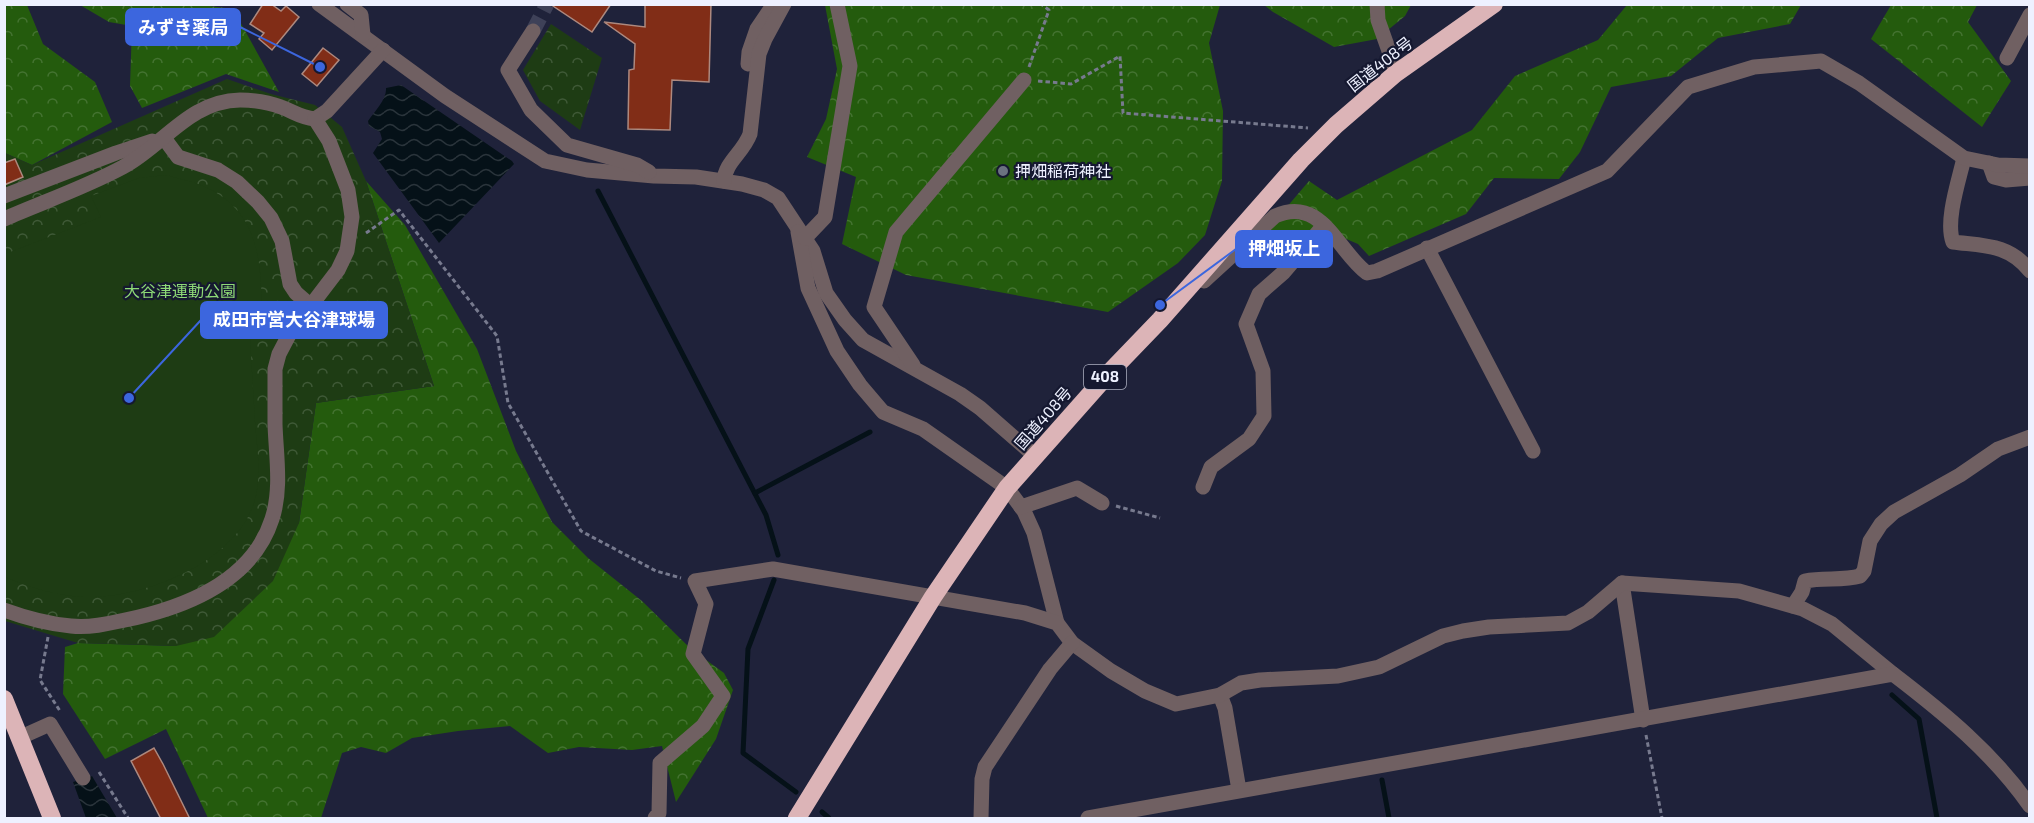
<svg xmlns="http://www.w3.org/2000/svg" width="2034" height="823" font-family="'Exo 2','Noto Sans JP',sans-serif">
<defs>
<pattern id="forest-crowns" width="20" height="18" patternUnits="userSpaceOnUse" patternTransform="scale(1.5)"><rect width="20" height="18" fill="#245b0d"/><path d="M2 6a3 3 0 1 1 6 0M12 15a3 3 0 1 1 6 0" fill="none" stroke="#447331"/></pattern>
<pattern id="park-crowns" width="20" height="18" patternUnits="userSpaceOnUse" patternTransform="scale(1.5)"><rect width="20" height="18" fill="#1e3c14"/><path d="M2 6a3 3 0 1 1 6 0M12 15a3 3 0 1 1 6 0" fill="none" stroke="#3f5937"/></pattern>
<pattern id="water-waves" width="16" height="10" patternUnits="userSpaceOnUse" patternTransform="scale(1.5)"><rect width="16" height="10" fill="#051118"/><path d="M0 5q4-4 8 0t8 0" fill="none" stroke="#2a343b"/></pattern>
</defs>
<rect width="100%" height="100%" fill="#1f223a"/>
<g fill="url(#forest-crowns)">
<path d="M194,4L233,9L279,92L226,74L142,108L130,86L132,26L109,22L80,5Z"/>
<path d="M5,5H27L43,44L95,82L112,122L32,165L5,153Z"/>
<path d="M825,5H1220L1209,43L1223,111L1222,181L1205,235L1178,263L1108,312L906,275L842,244L856,177L807,157L826,119L837,69Z"/>
<path d="M1264,5H1411L1405,16L1377,39L1334,47L1273,12Z"/>
<path d="M1627,5H1801L1790,24L1718,38L1671,76L1611,87L1580,152L1559,179L1494,178L1466,214L1369,256L1358,244L1325,230L1276,238L1268,229L1309,181L1337,200L1472,130L1515,76L1598,40Z"/>
<path d="M1891,5H1977L1968,22L2011,81L1982,127L1871,39Z"/>
<path d="M366,181L405,225L477,349L516,451L552,522L588,558L642,601L691,649L724,673L733,690L716,739L676,802L662,746L632,750L579,747L548,753L510,726L458,731L412,738L386,753L361,747L342,753L321,818H208L166,729L105,759L63,694L65,647L78,643L176,646L299,523L316,403L434,386Z"/>
</g>
<g fill="url(#park-crowns)">
<path d="M551,24L602,58L580,130L540,101L523,70Z"/>
<path d="M227,79L271,94L315,105L342,127L366,181L434,386L316,403L299,523L273,581L214,637L176,646L78,643L5,621V153L32,165Z"/>
</g>
<path fill="#1e3c14" d="M167,175C179,179 192,181 203,186C263,212 261,267 262,323L249,322C251,355 253,389 255,422C257,450 263,482 252,508C230,565 141,599 84,597C56,596 30,587 5,577V254L101,217L91,196L139,178Z"/>
<g fill="url(#water-waves)">
<path d="M401,85L512,161L514,164L439,243L373,153L382,139L380,132L369,126L368,121C375,111 387,99 386,88Z"/>
<path d="M92,776L117,818H86L73,782Z"/>
</g>
<g fill="none" stroke-linecap="round" stroke-linejoin="round">
<g stroke="#051118" stroke-width="5">
<path d="M598,191L766,515L778,555"/>
<path d="M755,493L870,432"/>
<path d="M774,580L748,649L743,753L796,792"/>
<path d="M1892,695L1919,719L1937,818"/>
<path d="M1382,780L1389,818"/>
<path d="M822,812L829,818"/>
</g>
</g>
<g fill="#812d17" stroke="#ad897f" stroke-width="1.5">
<path d="M263,4H271L281,11L286,6L299,17L272,50L259,39L264,33L250,24Z"/>
<path d="M550,4H611L592,32Z"/>
<path d="M645,4H711L709,82L672,80L670,130L628,129L629,70L634,69L635,44L604,22L645,27Z"/>
<path d="M323,48L339,60L317,86L302,74Z"/>
<path d="M15,159L23,177L4,185V163Z"/>
<path d="M154,748L163,764L190,819H161L131,761Z"/>
</g>
<g fill="none" stroke-linecap="round" stroke-linejoin="round">
<path stroke="#3e4158" stroke-width="15" stroke-dasharray="15 8" stroke-linecap="butt" d="M533,31L547,4"/>
<g stroke="#777a8e" stroke-width="3" stroke-dasharray="4.5 3" stroke-linecap="butt">
<path d="M1029,67L1049,10L1041,4"/>
<path d="M1038,81L1071,84L1120,56L1123,113L1308,128"/>
<path d="M366,233L399,210L497,336L508,403L581,531L656,571L681,578"/>
<path d="M1116,506L1160,518"/>
<path d="M48,637L40,680L60,711"/>
<path d="M1646,735L1662,818"/>
<path d="M99,772L128,818"/>
</g>
<g stroke="#706062" stroke-width="15">
<path d="M319,4L445,96L545,161L587,170L654,176L696,177L742,184L764,190L778,198L813,251L826,293L845,320L863,340L960,394L980,408L1035,456"/>
<path d="M347,4L361,15L363,35"/>
<path d="M1377,4L1378,20L1395,68V74"/>
<path d="M533,31L508,70L531,110L567,145L637,165L649,172"/>
<path d="M2007,58L2030,15"/>
<path d="M748,64L749,52L757,29L774,4"/>
<path d="M164,138L178,157L218,170L237,182L258,202L271,218L282,241L290,284L296,293L311,306"/>
<path d="M1964,158C1959,180 1945,221 1953,242C1984,246 2009,244 2030,271"/>
<path d="M1989,163L1994,177L2006,180L2030,178"/>
<path d="M724,181C725,162 743,153 750,134L759,54L765,39L784,4"/>
<path d="M4,196L116,153L152,141"/>
<path d="M4,219C43,202 86,187 123,167C164,145 189,101 240,100C254,100 268,102 281,107C295,112 299,117 315,119L327,111L383,50"/>
<path d="M798,232L808,288L837,351L860,385L883,412L923,429L1007,488L1024,511L1034,533L1057,623"/>
<path d="M805,238L825,217L850,66L837,4"/>
<path d="M1427,248L1533,451"/>
<path d="M1204,281L1275,216C1322,195 1337,251 1367,273L1377,271L1607,171L1688,87L1754,67L1821,61L1859,83L1964,158L1998,165L2030,166"/>
<path d="M913,365L874,307L896,232L1024,80"/>
<path d="M1203,487L1211,467L1249,439L1264,416L1263,371L1246,324L1259,294L1284,272L1324,225"/>
<path d="M1021,507L1077,488L1102,503"/>
<path d="M1622,583L1643,720"/>
<path d="M1793,606L1802,592L1805,581C1823,577 1843,581 1860,576L1864,571L1870,541L1881,524L1894,512L1960,475L1998,449L2030,437"/>
<path d="M4,610C26,618 48,624 71,626C89,628 107,624 125,620C183,608 252,582 272,519C282,489 276,455 275,424C275,406 275,387 275,369L279,354L290,333L338,270L347,251L352,217L348,190L329,141L315,119"/>
<path d="M1220,695L1225,708L1239,790"/>
<path d="M21,737L50,724L83,778"/>
<path d="M655,818L659,813L660,763L703,726L723,696L693,654L706,604L695,581L773,569L1025,613L1057,623L1072,643L1111,671L1145,691L1176,704L1220,695L1241,683L1260,680L1338,676L1379,667L1443,636L1463,631L1489,627L1568,623L1588,612L1622,583L1739,591L1803,609L1832,624L1893,674"/>
<path d="M981,818L982,779L985,767L1050,669L1072,643"/>
<path d="M1088,818L1893,674C1944,713 1993,753 2030,806"/>
</g>
<g stroke="#dcb4b7" stroke-width="18">
<path d="M4,699L52,818"/>
<path d="M797,818L933,597L1007,488L1109,373L1160,320L1301,160L1336,125L1395,74L1494,4"/>
</g>
</g>
<circle fill="#6b7280" stroke="#151830" stroke-width="2" cx="1003" cy="171" r="6"/>
<g text-anchor="middle" stroke-width="4.5" stroke-linejoin="round" paint-order="stroke">
<rect fill="#151830" stroke="#adb0c1" stroke-width="1.5" x="1084" y="365" width="42" height="24" rx="4.5"/>
<g font-size="15" font-weight="bold" fill="#eef1ff">
<text x="1105" y="382">408</text>
</g>
<g font-size="16" fill="#eef1ff" stroke="#151830">
<text transform="translate(1380 64) rotate(-38)" y="6">国道408号</text>
<text transform="translate(1043 418) rotate(-49)" y="6">国道408号</text>
</g>
<g font-size="16" fill="#eef1ff" stroke="#151830" text-anchor="start">
<text x="1015" y="177">押畑稲荷神社</text>
</g>
<g font-size="16" fill="#8dd976" stroke="#151830">
<text x="180" y="297">大谷津運動公園</text>
</g>
</g>
<path fill="none" stroke="#3c66de" stroke-width="2" d="M320 67L240 27M1160 305L1236 249M129 398L201 320"/>
<g fill="#3c66de" stroke="#151830" stroke-width="2">
<circle cx="320" cy="67" r="6"/>
<circle cx="1160" cy="305" r="6"/>
<circle cx="129" cy="398" r="6"/>
</g>
<g fill="#3c66de" stroke="#3c66de" stroke-width="2">
<rect x="126" y="9" width="114" height="36" rx="6"/>
<rect x="1236" y="231" width="96" height="36" rx="6"/>
<rect x="201" y="302" width="186" height="36" rx="6"/>
</g>
<g font-size="18" text-anchor="middle" font-weight="bold" fill="#fff">
<text x="183" y="34">みずき薬局</text>
<text x="1284" y="255">押畑坂上</text>
<text x="294" y="326">成田市営大谷津球場</text>
</g>
<rect width="2034" height="823" fill="none" stroke="#eef1ff" stroke-width="12"/>
</svg>
